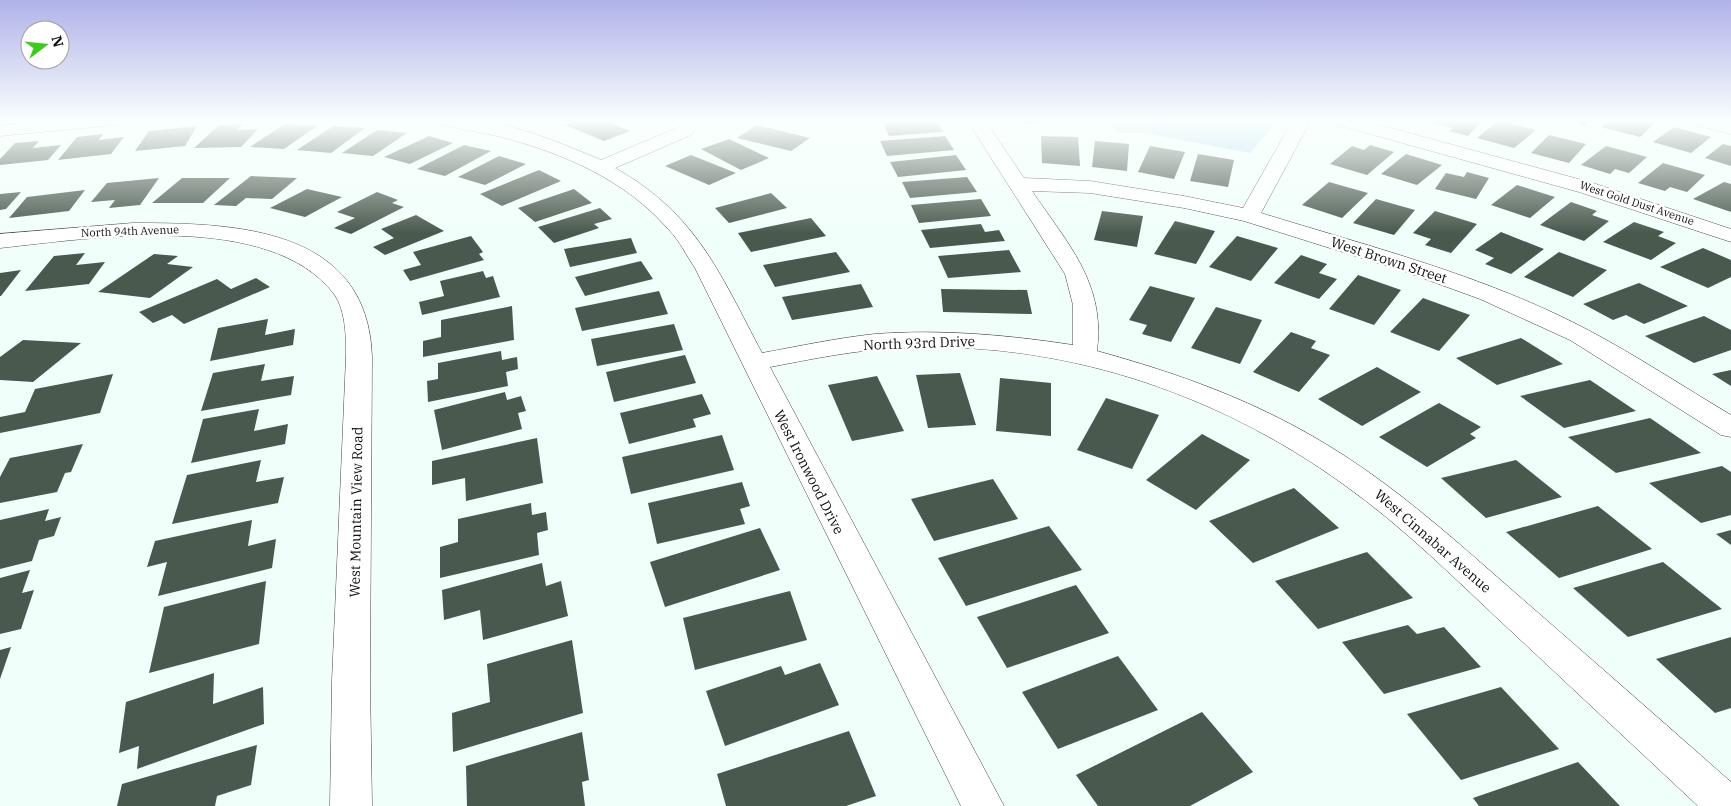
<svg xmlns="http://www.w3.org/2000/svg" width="1731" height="806" font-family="'IBM Plex Serif',serif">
<rect width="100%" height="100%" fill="#f1fffa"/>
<path fill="#b5dbee" d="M1107,120H1279L1250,153L1144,133H1119Z"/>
<g fill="#4a594d">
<path d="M577,120H604L630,131L604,141L565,125Z"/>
<path d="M936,120L943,132L889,136L883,122Z"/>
<path d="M1019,120H1053V122L1022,124Z"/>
<path d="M1436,120H1483L1468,136L1449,131L1453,128L1433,123Z"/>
<path d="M1499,120L1536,130L1514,148L1477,138Z"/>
<path d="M1564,120H1589L1585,126Z"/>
<path d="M1609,120H1644L1655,123L1640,137L1601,127Z"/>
<path d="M243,124L237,130L258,129L241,147L194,148L219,125Z"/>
<path d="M285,124L317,126L284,149L250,147Z"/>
<path d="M757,125L810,138L791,151L737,138Z"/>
<path d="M197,126L185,146L135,151L149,131Z"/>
<path d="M333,126L365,128L331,153L297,150Z"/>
<path d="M1674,127L1711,137L1691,153L1653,142Z"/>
<path d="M377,130L407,133L373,156L342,153Z"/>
<path d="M103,134L99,140L124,137L111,154L58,160L77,137Z"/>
<path d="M1549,135L1586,144L1569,163L1531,153Z"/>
<path d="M429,136L453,143L410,164L384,157Z"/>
<path d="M945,136L954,150L887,156L880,141Z"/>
<path d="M1041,136L1078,137L1080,166L1042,163Z"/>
<path d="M729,139L769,158L741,170L701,149Z"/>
<path d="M39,141L33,148L61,145L48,160L0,165V159L15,143Z"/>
<path d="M1095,141L1129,144L1127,171L1092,167Z"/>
<path d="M1723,144L1731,146V166L1705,158Z"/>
<path d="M464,145L491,151L445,176L417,169Z"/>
<path d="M1370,145L1394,152L1367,175L1330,164L1352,146L1364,150Z"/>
<path d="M1150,146L1185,152L1174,179L1138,172Z"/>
<path d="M1606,146L1647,157L1629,173L1615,169L1610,174L1581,165Z"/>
<path d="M1198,154L1234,160L1228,187L1190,181Z"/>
<path d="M1406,154L1442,165L1417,185L1381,174Z"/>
<path d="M691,155L736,173L709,185L665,166Z"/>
<path d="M956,155L966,170L898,177L890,162Z"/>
<path d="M499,156L526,164L485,185L458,177Z"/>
<path d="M1663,163L1705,175L1687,192L1670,187L1665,191L1638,183Z"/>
<path d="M539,170L561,181L502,206L480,194Z"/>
<path d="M1467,172L1489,178L1476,199L1435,189L1446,173L1464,177Z"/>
<path d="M251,176L297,178L272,199L246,198L236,206L214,205Z"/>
<path d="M967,177L977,192L910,198L902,182Z"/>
<path d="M159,178L140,205L109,208L115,200L91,202L107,183Z"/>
<path d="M182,178H230L203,203H152Z"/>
<path d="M1329,182L1368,193L1342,218L1302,205Z"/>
<path d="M1724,182L1731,184V212L1693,199Z"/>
<path d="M1517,185L1555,197L1530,218L1491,205Z"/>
<path d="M307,189L342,197L305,217L270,208Z"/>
<path d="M574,189L592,203L535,222L518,208Z"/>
<path d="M85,190L69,211L9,218L27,197Z"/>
<path d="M21,192L6,209L0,210V194Z"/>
<path d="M377,192L398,200L392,203L404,207L351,234L334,228L355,218L337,212Z"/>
<path d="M771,193L787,208L729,223L715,208Z"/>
<path d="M981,199L991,216L919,223L911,205Z"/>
<path d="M1376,199L1415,210L1394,235L1353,223Z"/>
<path d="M1571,202L1597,211L1592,215L1609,221L1584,241L1540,225Z"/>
<path d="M600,208L612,219L594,224L599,228L554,243L538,227Z"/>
<path d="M1102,211L1143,216L1137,247L1094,240Z"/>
<path d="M1435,211L1477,224L1451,253L1425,245L1431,239L1413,233Z"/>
<path d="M416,215L444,231L385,255L373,247L394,238L381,229Z"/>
<path d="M811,218L826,236L751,252L738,233Z"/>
<path d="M1175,221L1215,231L1196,264L1154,254Z"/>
<path d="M1634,222L1664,232L1658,236L1676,243L1651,260L1603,242Z"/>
<path d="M981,224L985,232L999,230L1005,241L930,248L921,230Z"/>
<path d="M1501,232L1544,249L1511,274L1485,264L1494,258L1475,250Z"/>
<path d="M471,236L483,252L479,254L484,260L410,281L403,270L421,265L413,252Z"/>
<path d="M1237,236L1278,248L1251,281L1209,267Z"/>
<path d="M631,238L637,253L570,267L564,249Z"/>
<path d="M1703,248L1731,260V277L1708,288L1660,267Z"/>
<path d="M1009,250L1021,272L948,278L938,256Z"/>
<path d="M836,252L850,272L775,287L763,265Z"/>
<path d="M1559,252L1607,270L1573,297L1524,277Z"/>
<path d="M85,253L76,265L105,262L89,284L25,291L54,256Z"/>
<path d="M154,254L178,256L167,264L193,267L150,298L98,292Z"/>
<path d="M1301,255L1327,264L1319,273L1337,279L1319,299L1274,283Z"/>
<path d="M641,261L653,279L585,296L575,277Z"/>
<path d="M21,270L1,296H0V273Z"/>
<path d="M483,271L486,278L493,276L500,297L422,315L419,302L444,296L440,281Z"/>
<path d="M1358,275L1401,290L1374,325L1329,309Z"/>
<path d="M256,278L270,287L184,324L172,315L153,323L139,312L217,279L231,289Z"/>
<path d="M1639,283L1688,306L1644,324L1626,315L1613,320L1583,304Z"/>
<path d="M861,284L873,307L792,320L782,297Z"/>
<path d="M1150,286L1195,298L1171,342L1142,334L1147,325L1129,320Z"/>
<path d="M941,289L1027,290L1032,314L943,312Z"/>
<path d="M659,291L668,314L582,331L575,308Z"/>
<path d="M1423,298L1470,315L1439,351L1390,332Z"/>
<path d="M512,306L514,340L423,357V341L441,337V320Z"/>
<path d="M1216,307L1262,320L1240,364L1191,348Z"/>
<path d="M1704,316L1731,330V350L1694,363L1645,336Z"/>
<path d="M268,319L265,335L295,329L293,345L210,361L218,328Z"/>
<path d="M674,324L683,350L597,366L591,339Z"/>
<path d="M1291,332L1316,341L1311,348L1330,355L1299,392L1253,372Z"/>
<path d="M1521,338L1563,364L1497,385L1456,358Z"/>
<path d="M23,340L81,343L33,382L0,380V357Z"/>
<path d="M501,351L502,360L517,357L518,369L506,372L508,386L428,402L427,381L438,379V363Z"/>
<path d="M685,355L696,383L614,402L606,372Z"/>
<path d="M265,364L261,381L294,376L291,395L201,411L213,373Z"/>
<path d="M1377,367L1421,392L1362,426L1318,399Z"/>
<path d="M1731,370V386L1712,374Z"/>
<path d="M960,373L976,425L928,428L916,375Z"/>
<path d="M113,374L100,413L0,433V417L25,412L35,389Z"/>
<path d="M877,376L904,431L852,441L828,385Z"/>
<path d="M1000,378L1051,383V436L996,431Z"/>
<path d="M1590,380L1636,411L1564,428L1520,396Z"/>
<path d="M505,392L507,400L521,396L526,411L518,413L522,429L442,450L434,410Z"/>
<path d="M702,394L711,414L693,419L696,427L629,444L620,413Z"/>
<path d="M1106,398L1159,415L1132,469L1077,450Z"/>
<path d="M1439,403L1481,427L1470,434L1476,438L1427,467L1379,437Z"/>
<path d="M259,409L254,431L288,424L285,444L191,463L203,419Z"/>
<path d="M1650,418L1701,453L1616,473L1568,437Z"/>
<path d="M1202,434L1250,460L1196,510L1146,480Z"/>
<path d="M722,435L734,470L631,494L622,457Z"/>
<path d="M537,438L543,483L466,501L465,478L432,485V461Z"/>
<path d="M83,444L71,472L65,473L57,492L0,503V477L10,458Z"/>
<path d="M261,460L256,482L284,477L278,503L172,524L187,475Z"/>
<path d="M1516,460L1562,497L1486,518L1441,478Z"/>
<path d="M1722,466L1731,472V515L1701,523L1649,483Z"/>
<path d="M993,479L1018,519L934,541L911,499Z"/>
<path d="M742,482L750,506L740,509L745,524L657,544L648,503Z"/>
<path d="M1294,488L1339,528L1253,563L1209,521Z"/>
<path d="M531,503L532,515L546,512L548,530L537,533L539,555L440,578V547L458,542V519Z"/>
<path d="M1598,506L1652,549L1559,578L1506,532Z"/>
<path d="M49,509L45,521L61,517L54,536L39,540L32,561L0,569V520Z"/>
<path d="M252,520L248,546L276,539L272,568L158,596L167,562L147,567L155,541Z"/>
<path d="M1049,526L1082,570L966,606L938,558Z"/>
<path d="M760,528L780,570L665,607L650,562Z"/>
<path d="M1731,530V545L1716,534Z"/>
<path d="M1367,552L1413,598L1318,629L1275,581Z"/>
<path d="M1663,562L1722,609L1628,637L1573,588Z"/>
<path d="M542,563L546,586L561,581L568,616L483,640L480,610L444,620L442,590Z"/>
<path d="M30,570L22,593L34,590L21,629L0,634V578Z"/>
<path d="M266,581L259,644L149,673L164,607Z"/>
<path d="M1076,585L1109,633L1007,668L977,617Z"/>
<path d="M790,591L807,640L695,670L683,618Z"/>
<path d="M1408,625L1417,634L1444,627L1481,667L1384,694L1342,642Z"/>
<path d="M1731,637V708L1715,713L1656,659Z"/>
<path d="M572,640L583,713L453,752L452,713L490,702L487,664Z"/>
<path d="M11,647L0,679V650Z"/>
<path d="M1118,656L1158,710L1058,749L1022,692Z"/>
<path d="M820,663L839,705L725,746L706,691L781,666L785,675Z"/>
<path d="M214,673L213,704L263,687L264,724L137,769L139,746L119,753L126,702Z"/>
<path d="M1501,687L1559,749L1461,780L1407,714Z"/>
<path d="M1202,712L1253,772L1190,806H1098L1076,775Z"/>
<path d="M849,731L876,796L846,806H726L717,774Z"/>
<path d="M582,732L589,780L582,782L585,806H467L466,766Z"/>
<path d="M257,745L251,785L217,796L215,806H117L122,784Z"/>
<path d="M1578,762L1620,806H1479L1473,798Z"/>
</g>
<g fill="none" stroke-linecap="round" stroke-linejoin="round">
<defs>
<g id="minor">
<path d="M58,120H123L120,124L114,125L0,136V126Z"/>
<path d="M434,120C447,120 460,119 473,120C516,124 561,143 601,160L679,127L687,120H706L691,135L615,168C697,214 720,274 762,353C800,346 837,338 875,334C941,329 1008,335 1073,345V305L1065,274L967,120H985L1024,178L1090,181L1184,196L1243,208L1293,120H1311L1261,213C1371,247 1486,276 1588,330C1637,356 1684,387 1731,415V437L1721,435L1570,340L1480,299L1403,271L1244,221L1184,208L1090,193L1032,191C1067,243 1106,283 1097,351C1177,373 1253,400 1324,443C1396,486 1457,542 1520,597C1590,658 1661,720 1731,782V806H1698C1636,748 1573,689 1511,631C1457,581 1404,527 1343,484C1214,391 1058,340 899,348C855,350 812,359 770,367L1004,806H961L695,268C686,255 680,241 669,230C626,180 563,153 501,137C480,132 458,129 437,124Z"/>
<path d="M1331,120H1361L1593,183L1731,229V242L1579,192L1334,124Z"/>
<path d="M1689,120H1718L1731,124V134L1692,124Z"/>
<path d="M133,223C233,223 368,226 372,357L370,681L372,806H330L332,681L346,357C346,337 346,311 334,294C270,210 92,238 0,248V234Z"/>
</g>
</defs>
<use href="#minor" stroke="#424242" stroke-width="1"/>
<use href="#minor" fill="#fff" fill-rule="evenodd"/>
</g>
<linearGradient id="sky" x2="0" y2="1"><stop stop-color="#b0b2e9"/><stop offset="0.52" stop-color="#f9fffd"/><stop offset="1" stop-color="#f9fffd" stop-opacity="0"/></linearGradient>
<rect width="1731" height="233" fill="url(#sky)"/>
<g text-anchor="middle" stroke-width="5" stroke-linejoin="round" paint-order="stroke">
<g font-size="11" fill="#0f0f0f" stroke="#fff">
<text transform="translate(1637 203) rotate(18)" y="4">West Gold Dust Avenue</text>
<text transform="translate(130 231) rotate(-2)" y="4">North 94th Avenue</text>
</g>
<g font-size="14" fill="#0f0f0f" stroke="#fff">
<text transform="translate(1389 260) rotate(18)" y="5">West Brown Street</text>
<text transform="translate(919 343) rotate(-2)" y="5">North 93rd Drive</text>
<text transform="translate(809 472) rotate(63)" y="5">West Ironwood Drive</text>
<text transform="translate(356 512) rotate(-89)" y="5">West Mountain View Road</text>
<text transform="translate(1433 541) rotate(41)" y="5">West Cinnabar Avenue</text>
</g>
</g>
<g transform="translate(45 45) rotate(74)"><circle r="24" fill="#ffffff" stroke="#9f9f9f"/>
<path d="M0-4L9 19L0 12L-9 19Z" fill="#3bce18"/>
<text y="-8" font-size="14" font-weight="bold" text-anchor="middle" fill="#0f0f0f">N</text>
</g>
</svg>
